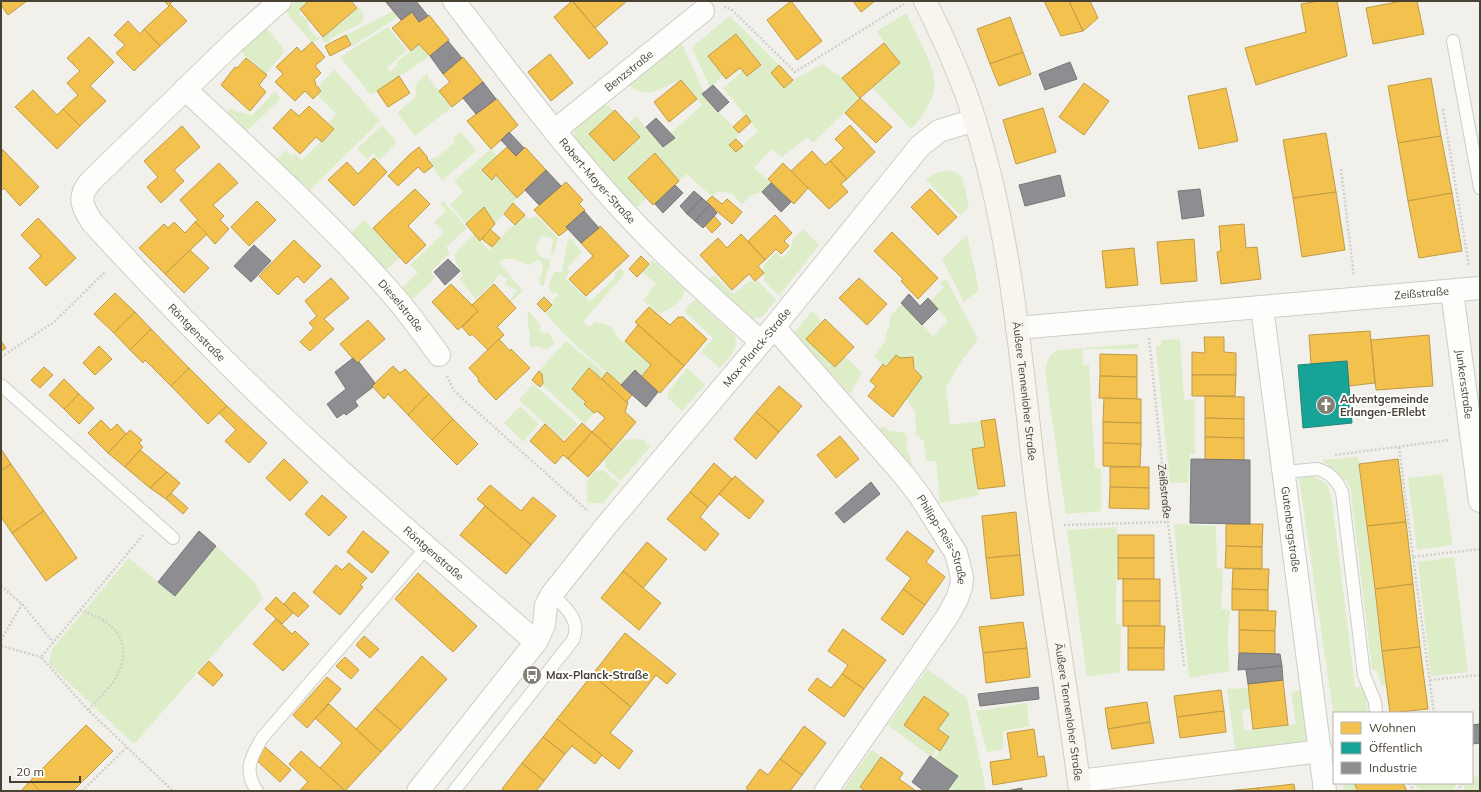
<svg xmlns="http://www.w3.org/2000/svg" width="1481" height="792" font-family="Mulish,sans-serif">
<rect width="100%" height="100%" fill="#f1f0ea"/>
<g fill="#dcedc8">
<path d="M296,1H304L306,3L300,9V15C305,20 310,17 308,27L317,38L323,37L359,7L363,14V22L331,38L330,42L325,43L321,38L312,43L285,11Z"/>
<path d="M394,11L398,17L352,46L346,35Z"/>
<path d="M906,13C914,30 939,72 934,90C931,105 921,118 911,129L872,87L900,63L884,43L877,31Z"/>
<path d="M730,16L779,65L771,73L784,88L793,80L823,64L842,78L860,98L813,143L807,137L782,157L771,149L754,168L771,183L762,192L752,195L742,204L731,193L718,191L712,196L696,183L687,174L679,181L655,154L647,198L635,209L575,141C571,122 582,117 595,104L608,105L614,111L589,134L614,161L640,137L628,124L636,116L663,147L674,138L670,134L702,105L681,80C657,88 649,103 626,82L675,44H682L704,92L702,94L739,133L736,139L729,145L736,152L758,131L723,88L743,71L747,76L761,64L736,34L708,56L723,75L710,88L692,47Z"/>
<path d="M388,27L407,50L387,67L390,72L397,65L396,63L419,44L430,56L371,95L340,57Z"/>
<path d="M266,28L281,45L284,52L266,74L241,52Z"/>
<path d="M335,70L380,121L310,190L300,180L297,182L275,161L286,150L291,156L294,153L302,160L334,129L328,123L336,114L317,95L321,91L317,87Z"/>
<path d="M427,73L429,79L452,107L415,136L397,113L416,96L415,86Z"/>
<path d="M275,91L281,98L245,133L225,114L231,108C238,114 246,112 252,116Z"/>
<path d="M382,125L397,142L379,160L373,153L367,159L357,149Z"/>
<path d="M461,132L476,151L442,181L428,160L437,157L455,142L453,138Z"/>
<path d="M491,149L497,156L482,170L492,179L496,175L517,198L495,224L484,207L466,224L450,205L463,192L454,181Z"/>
<path d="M951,170L962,177L969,207L960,215L926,180L936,173Z"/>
<path d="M443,201L467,228L446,247L450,253L430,272L435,278L414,298H407L400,290L418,273L410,265L444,233L434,222L446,211L440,203Z"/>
<path d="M525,215L530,219L537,216L558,238L554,254L551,253L553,241L550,237L542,236C531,247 537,259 551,260L543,287L539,283L543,266L539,259L530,265C519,263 509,253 499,263L523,291L511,302L510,300L517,290L505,285L508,277L506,278L498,274L493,283L476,299L459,279L463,275L458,268L454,255L474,234L489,251L500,238Z"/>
<path d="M364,220L400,257L384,272L350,234Z"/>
<path d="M803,229L819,245L779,296L764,281L763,266L776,252L782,258L791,248L792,241Z"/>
<path d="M967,235L979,290L964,302L942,259Z"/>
<path d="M570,238L582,252L567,268L570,272L565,278L590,301L615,278V273L620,268L625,273L583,322L590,327L595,322L611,326L622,343L625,341L651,365L642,375L635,370L621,385L568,338L545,313L554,304L552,301L559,295L557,293L551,292L550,288L548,287L554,272H562L568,240Z"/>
<path d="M652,260L685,290C682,302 670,308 660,314L643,300L656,284L642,272Z"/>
<path d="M711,276H715L734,294L749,281H758L776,300L762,317L752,319L707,281Z"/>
<path d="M946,279L978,339L960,363L946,387L950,425L981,421L985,447L972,449L979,495L940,503L936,461H926L924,441L916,435L915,412L906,398L922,377L914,369L886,367L874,357L885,342L887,330L890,326V316L902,304L933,336L948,321L931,301L944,287L940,283Z"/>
<path d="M696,300L735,336C739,350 728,358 720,368L701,352L713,338L685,312V310L692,302Z"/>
<path d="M529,311L541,326L539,329L541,332L545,334L547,332L554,341V344L547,350L537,346L533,348L529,344C532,337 529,333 528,325C527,320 529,316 527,312Z"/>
<path d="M812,311L823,322L835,366L845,356L862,373L850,394L794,333Z"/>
<path d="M1180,339L1184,401L1195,399V454H1190L1188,483H1170L1156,346L1161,345L1162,340Z"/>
<path d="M566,341L606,374L602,379L589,368L572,388L586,402L584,404L594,413L585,424L542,385L543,383L542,374L539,371Z"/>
<path d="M1138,344V349H1083V365H1089L1095,467L1101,469V511L1066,514L1045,371C1047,361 1049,354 1058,350Z"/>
<path d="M687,368L705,385L682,411L669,399L667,395L669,391Z"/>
<path d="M533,384L578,424L563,440L519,400Z"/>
<path d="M520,406L539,424L523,442L504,423Z"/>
<path d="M885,427L890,431L903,432L907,437V448L913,467L879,428Z"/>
<path d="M642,439L650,447L621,481L606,468L605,460L623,440Z"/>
<path d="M1358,457L1386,685L1382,686L1377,671L1372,669L1350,486H1348L1347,480H1344L1339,474H1337L1336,470L1328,466V464L1324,463L1323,460Z"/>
<path d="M603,470L619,484L603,503H589L587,501V481L596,471Z"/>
<path d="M1442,474L1453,545L1417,550L1408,478Z"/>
<path d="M1312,476L1323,481V483H1326L1331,494L1355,687H1362L1363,690H1365L1368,713H1334V718L1299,478Z"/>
<path d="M1174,524L1216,526L1217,568L1223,569L1221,609L1230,610L1228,633L1229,671L1189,678Z"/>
<path d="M1117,527L1116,623L1121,624L1120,672L1087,677L1067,530Z"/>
<path d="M216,546L253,581L263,598L134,744L49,664L52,649L129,558L175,596Z"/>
<path d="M1454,557L1468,672L1431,676L1418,562Z"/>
<path d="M927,669L967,698L986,791H947L958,776L934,759L949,737L938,729L949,714L924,696L904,725L937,749L931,757L888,725Z"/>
<path d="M1248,688L1251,709L1242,710L1244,731L1253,729L1296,724L1291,692L1303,689L1310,736L1305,744L1236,754L1227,689Z"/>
<path d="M1027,703L1029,726L1003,731V749L987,752L976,711Z"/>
<path d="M871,750L881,757L860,787L865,791H842Z"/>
<path d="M1480,776V791H1463L1466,783H1472V777Z"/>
<path d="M1343,783H1354L1358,791H1344Z"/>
<path d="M1414,783H1457L1453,791H1424L1417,788Z"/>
</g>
<g fill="#f2c14e" stroke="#bf9b46">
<path d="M1,1H27L8,15L1,5Z"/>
<path d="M164,1H173L170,4L187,21L160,46L144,29L169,6Z"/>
<path d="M305,1H351L357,8L323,37L300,9L307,3Z"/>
<path d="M572,1L608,43L589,59L554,17Z"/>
<path d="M573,1H627L595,28Z"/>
<path d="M791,1L822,41L797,60L767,20Z"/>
<path d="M853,1H875L861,12Z"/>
<path d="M1044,1H1069L1083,31L1061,36Z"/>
<path d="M1069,1H1090L1098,18L1083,31Z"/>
<path d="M1319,1H1337L1347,56L1256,85L1245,48L1306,32L1301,4Z"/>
<path d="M1402,1H1417L1424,34L1373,44L1366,8Z"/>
<path d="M412,12L419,22L429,15L449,40L430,56L419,44L411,51L392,28Z"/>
<path d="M1010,17L1023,52L990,64L977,29Z"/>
<path d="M128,21L140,34L144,29L160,46L134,71L116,53L125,45L114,35Z"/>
<path d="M736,34L761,65L747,76L740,68L726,79L708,56Z"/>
<path d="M346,35L351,45L330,56L325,46Z"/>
<path d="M89,37L114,62L90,86L106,101L80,126L63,109L78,95L67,83L80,71L67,58Z"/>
<path d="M312,42L325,57L315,66L321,73L314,80L316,83L315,84L321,91L313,99L305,91L295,101L275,82L283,74L276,67L297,47L301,52Z"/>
<path d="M884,43L900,63L860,98L842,78Z"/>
<path d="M1023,52L1031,74L999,86L990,64Z"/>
<path d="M550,54L573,83L551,101L528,72Z"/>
<path d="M463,57L483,82L452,107L439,91L450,82L443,74Z"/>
<path d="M246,58L267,75L259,85L266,92L250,111L221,85L235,67L237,68Z"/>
<path d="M779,65L793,80L784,88L771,73Z"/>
<path d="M399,76L410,93L388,107L377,91Z"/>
<path d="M1431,78L1441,136L1398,143L1388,86Z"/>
<path d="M681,80L697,99L669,122L654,102Z"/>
<path d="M1084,83L1109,101L1084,135L1059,117Z"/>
<path d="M1226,88L1238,141L1199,149L1188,96Z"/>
<path d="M33,90L57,115L63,109L80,126L57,149L15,107Z"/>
<path d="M860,98L892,127L876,143L845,113Z"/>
<path d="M496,99H497L518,125L491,149L467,121Z"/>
<path d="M309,106L334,129L322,142L316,137L300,154L273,128L291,109L299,116Z"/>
<path d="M1043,108L1056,152L1016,164L1003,120Z"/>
<path d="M615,110L640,137L614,161L589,134Z"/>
<path d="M746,115L751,122L739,133L733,127Z"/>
<path d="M850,125L875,152L847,179L830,161L844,148L835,139Z"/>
<path d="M182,126L200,147L174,170L184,181L161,203L147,187L158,177L144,161Z"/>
<path d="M1326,133L1336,192L1293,198L1283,140Z"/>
<path d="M1441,136L1452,193L1408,201L1398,143Z"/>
<path d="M736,139L743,146L736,152L729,145Z"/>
<path d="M419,147L428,158L427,159L433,166L424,173L418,167L398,186L388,176L409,155Z"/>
<path d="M507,147L516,156L525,147L546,170L517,198L496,175L492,180L482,170Z"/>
<path d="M2,149L39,187L20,206L4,188L1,191Z"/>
<path d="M812,151L825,165L830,161L847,179L841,184L848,192L829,209L791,171Z"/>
<path d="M655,153L679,181L653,205L628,178Z"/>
<path d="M374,158L387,172L354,206L328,180L347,162L358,174Z"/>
<path d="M219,163L238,183L213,205L224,216L220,220L229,229L215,244L195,222L198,220L180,200Z"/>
<path d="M783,163L808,188L794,204L768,179Z"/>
<path d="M566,182L583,200L579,204L585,210L566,227L568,229L559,236L534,210Z"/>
<path d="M415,189L430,204L408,226L426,245L406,264L373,228Z"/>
<path d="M930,189L957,217L938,235L911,207Z"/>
<path d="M1336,192L1345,250L1302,257L1293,198Z"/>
<path d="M1452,193L1462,251L1419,258L1408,201Z"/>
<path d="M712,196L722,204L727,199L742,212L732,224L706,202Z"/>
<path d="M257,201L276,220L249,246L231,227Z"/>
<path d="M513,203L525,215L515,225L504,214Z"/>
<path d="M484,207L495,224L480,241L466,224Z"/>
<path d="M775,215L792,233L784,241L789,246L781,254L776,249L765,260L748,241Z"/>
<path d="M714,216L721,224L712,233L705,225Z"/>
<path d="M38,218L76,258L46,286L29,268L41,256L21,235Z"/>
<path d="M174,222L185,233L195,222L207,234L165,274L139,248L164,224L168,228Z"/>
<path d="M1244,224L1246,248L1257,247L1261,279L1221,284L1217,252L1221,251L1219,226Z"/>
<path d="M600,226L629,256L586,296L569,279L593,256L581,243Z"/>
<path d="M490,229L500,238L492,247L482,239Z"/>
<path d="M892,232L938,278L918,299L901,281L903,279L874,251Z"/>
<path d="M741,234L765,260L758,266L764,273L755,281L749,274L732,290L700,255L718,238L727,248Z"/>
<path d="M1194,239L1197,281L1161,284L1157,242Z"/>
<path d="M294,240L321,266L304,283L297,276L278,295L259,276Z"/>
<path d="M1134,248L1138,285L1106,288L1102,251Z"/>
<path d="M190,250L209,268L184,293L165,274Z"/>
<path d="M641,256L649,264L637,277L629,269Z"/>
<path d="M331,278L349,298L324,319L334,329L310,351L300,342L314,328L309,323L317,316L305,301Z"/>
<path d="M859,278L887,304L867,325L839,298Z"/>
<path d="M451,284L478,311L458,330L432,302Z"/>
<path d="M494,284L516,308L497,327L504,335L488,350L472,334L470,336L462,327L478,311L472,305Z"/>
<path d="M115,293L135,312L114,333L94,314Z"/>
<path d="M544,297L552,305L545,312L537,304Z"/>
<path d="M649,307L670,325L678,317H683L707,339L684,366L635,322Z"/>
<path d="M135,312L151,329L130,350L114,333Z"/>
<path d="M825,319L854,347L835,367L806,339Z"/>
<path d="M368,320L385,339L357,363L340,344Z"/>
<path d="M638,325L684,366L660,393L641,377L651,365L625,341Z"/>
<path d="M151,329L189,368L171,386L145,360L143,363L130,350Z"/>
<path d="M1370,331L1375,383L1349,386L1347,361L1311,364L1309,335Z"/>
<path d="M1429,335L1433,386L1376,390L1371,340Z"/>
<path d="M1204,337H1224V352L1236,353V375H1192V352L1205,353Z"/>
<path d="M499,339L510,351L511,349L530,368L496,400L478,381L479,379L469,368Z"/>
<path d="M1,341L6,348L1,351Z"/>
<path d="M99,346L112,359L95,375L83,363Z"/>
<path d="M1100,354L1137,355V377L1100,376Z"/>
<path d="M896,355L900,358L913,357L914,369L922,377L893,417L868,396L876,386L870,381L883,364L886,367Z"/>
<path d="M393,366L400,373L405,369L429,394L408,415L388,394L384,399L372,386Z"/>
<path d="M44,367L53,375L40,388L31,380Z"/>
<path d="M189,368L227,406L208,424L171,386Z"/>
<path d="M589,368L628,402L625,412L636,422L612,450L592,432L605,418L597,411L594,413L584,404L586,402L572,389Z"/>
<path d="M539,371L542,374L543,383L540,387L532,380Z"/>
<path d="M607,372L632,395L626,402L602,379Z"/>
<path d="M1192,375H1236L1235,396H1192Z"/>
<path d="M1100,376L1137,377V399L1099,398Z"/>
<path d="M64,379L79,394L64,409L49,395Z"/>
<path d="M779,386L802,406L779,432L756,412Z"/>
<path d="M79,394L94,408L79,424L64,409Z"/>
<path d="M429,394L453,419L432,440L408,415Z"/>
<path d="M1205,396L1244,397V419L1205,418Z"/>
<path d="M1104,398L1141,399V423L1103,422Z"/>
<path d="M227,406L267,443L249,463L225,441L236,430L219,413Z"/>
<path d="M756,412L779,432L756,459L734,439Z"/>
<path d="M1205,418L1244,419V438L1205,437Z"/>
<path d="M453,419L478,444L457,465L432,440Z"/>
<path d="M995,419L1005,486L978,489L972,449L985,447L981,421Z"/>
<path d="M101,420L111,430L117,424L126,434L108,453L88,433Z"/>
<path d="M1103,422L1141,423V444L1103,443Z"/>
<path d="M582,423L592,432L568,459L563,455L555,464L530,441L545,424L564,442Z"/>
<path d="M130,430L142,440L139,443L143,447L125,467L108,453Z"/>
<path d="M592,432L612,450L588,477L568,459Z"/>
<path d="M840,436L859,459L836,478L817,455Z"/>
<path d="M1205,437L1244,438V460H1205Z"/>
<path d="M1103,443L1141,444L1140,467L1103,466Z"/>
<path d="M1,449L11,464L1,471Z"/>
<path d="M140,450L167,472L150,488L125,467Z"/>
<path d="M284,459L308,482L290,501L266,478Z"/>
<path d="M1398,459L1406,522L1367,526L1359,464Z"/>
<path d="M714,463L732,479L708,507L690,492Z"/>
<path d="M11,464L44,511L12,533L1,517V471Z"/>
<path d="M1110,467H1149V488L1110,487Z"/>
<path d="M167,472L180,483L166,499L150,488Z"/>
<path d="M735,476L764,501L749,519L719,494Z"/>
<path d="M490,485L521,511L533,497L556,516L531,545L477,499Z"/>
<path d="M1110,487L1149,488V509L1109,508Z"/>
<path d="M690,492L708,507L700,517L719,534L705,551L667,519Z"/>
<path d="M171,493L188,508L183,514L166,499Z"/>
<path d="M322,495L347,517L329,536L305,514Z"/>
<path d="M485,506L531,545L506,574L460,535Z"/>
<path d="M44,511L77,558L46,581L12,533Z"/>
<path d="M1016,512L1020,555L986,558L982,516Z"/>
<path d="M1406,522L1413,584L1375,589L1367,526Z"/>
<path d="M1226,524H1263L1262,547L1226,546Z"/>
<path d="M363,531L389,552L372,573L347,552Z"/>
<path d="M907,531L934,551L926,562L945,577L925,605L903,589L911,578L886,559Z"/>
<rect x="1118" y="535" width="36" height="23"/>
<path d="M647,542L667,559L643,588L623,571Z"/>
<path d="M1226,546L1262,547V569L1225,568Z"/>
<path d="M1020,555L1024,595L991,599L986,558Z"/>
<rect x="1118" y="558" width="36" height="21"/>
<path d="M349,563L367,578L360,585L363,587L340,615L313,592L336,565L342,570Z"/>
<path d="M1233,569H1269L1268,590L1232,589Z"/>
<path d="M623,571L661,603L639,630L601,598Z"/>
<path d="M418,573L477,626L453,652L395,599Z"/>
<rect x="1123" y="579" width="37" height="22"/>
<path d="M1413,584L1420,647L1382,651L1375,589Z"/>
<path d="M903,589L925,605L903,635L881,619Z"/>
<path d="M1232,589L1268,590V610H1232Z"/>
<path d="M294,592L309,606L298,617L284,604Z"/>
<path d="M276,597L293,613L282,624L265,609Z"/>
<rect x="1123" y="601" width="37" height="25"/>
<path d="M1239,610L1276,611L1275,631L1239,630Z"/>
<path d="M276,619L292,634L295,631L309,644L283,671L253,644Z"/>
<path d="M1023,622L1027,648L983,653L979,627Z"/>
<path d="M1128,626H1165L1164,648H1128Z"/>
<path d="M843,629L886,660L864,689L842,674L848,665L828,651Z"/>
<path d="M1239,630L1275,631V654L1239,653Z"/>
<path d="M625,633L676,674L667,684L656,675L631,707L592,675Z"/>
<path d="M364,636L379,649L370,658L356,645Z"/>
<path d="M1420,647L1428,709L1390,713L1382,651Z"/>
<path d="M1027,648L1030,677L986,683L983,653Z"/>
<rect x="1128" y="648" width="36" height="22"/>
<path d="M422,656L447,679L401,730L375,708Z"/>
<path d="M345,657L359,670L351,679L336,666Z"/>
<path d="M209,661L223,675L213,686L198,673Z"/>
<path d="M842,674L864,689L844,717L808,690L817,678L831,688Z"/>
<path d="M592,675L631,707L610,733L633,751L619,769L557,719Z"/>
<path d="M327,677L341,689L307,728L293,715Z"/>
<path d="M1283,680L1288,725L1253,729L1248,684Z"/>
<path d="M1221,690L1224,711L1177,717L1174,696Z"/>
<path d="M924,696L949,714L938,729L949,737L940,751L904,725Z"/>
<path d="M1147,702L1150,722L1108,729L1105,708Z"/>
<path d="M329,704L381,752L345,791L320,768L342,743L315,718Z"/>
<path d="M375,708L401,730L381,752L356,729Z"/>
<path d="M1224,711L1226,732L1180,738L1177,717Z"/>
<path d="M557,719L602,755L595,764L572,746L565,754L543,737Z"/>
<path d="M1150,722L1154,743L1112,749L1108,729Z"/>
<path d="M86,725L113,751L73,791H40L30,781Z"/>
<path d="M804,726L826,743L802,775L780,759Z"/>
<path d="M1034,729L1038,757L1044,756L1047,776L993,785L990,762L1011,759L1007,733Z"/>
<path d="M543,737L565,754L544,781L522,763Z"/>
<path d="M265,747L291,770L280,782L254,758Z"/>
<path d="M301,751L320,768L345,791L300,790L308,782L289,764Z"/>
<path d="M881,757L903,773L899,779L916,791H865L860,787Z"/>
<path d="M780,759L802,775L790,791H750L746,788L760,769L768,775Z"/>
<path d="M522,763L544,781L536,791H505L502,789Z"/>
<path d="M30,781L40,791H21Z"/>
<path d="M1354,783H1403L1407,791H1358Z"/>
<path d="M1294,784L1295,791H1258V788Z"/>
<path d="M1258,788V791H1224Z"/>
</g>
<path fill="#17a398" stroke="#26867a" d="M1347,361L1352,423L1303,428L1298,365Z"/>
<g fill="#8d8d92" stroke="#787676">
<path d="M385,1H416L428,16L419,22L412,12L401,20Z"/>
<path d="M448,41L462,58L443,74L430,56Z"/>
<path d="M1070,62L1077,79L1045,90L1039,74Z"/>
<path d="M483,82L496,99L476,114L463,98Z"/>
<path d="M713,85L729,102L718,112L702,94Z"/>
<path d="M656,118L675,138L663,147L646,127Z"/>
<path d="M509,132L524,148L516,156L501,140Z"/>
<path d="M546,170L561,186L539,205L525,190Z"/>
<path d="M1060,175L1065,196L1025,206L1019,185Z"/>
<path d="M771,183L791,202L781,212L762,192Z"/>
<path d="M675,185L683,193L663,213L655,204Z"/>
<path d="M1200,189L1204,216L1182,219L1178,191Z"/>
<path d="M694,191L702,198L687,214L680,206Z"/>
<path d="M702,198L710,205L695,221L687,214Z"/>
<path d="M710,205L717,213L703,228L695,221Z"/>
<path d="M584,211L599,228L581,243L566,227Z"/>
<path d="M254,245L271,261L251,282L234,266Z"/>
<path d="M448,259L460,271L445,285L434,272Z"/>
<path d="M909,294L920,306L928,298L938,309L922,325L901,303Z"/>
<path d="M353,358L357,363L359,362L375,383L372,386L373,387L355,401L358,406L346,415L344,413L337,418L327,404L346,389L335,372Z"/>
<path d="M635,370L658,392L646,407L621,385Z"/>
<path d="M1191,459L1250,460V524L1190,523Z"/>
<path d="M871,482L880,494L844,523L835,513Z"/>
<path d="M199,531L216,546L175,596L158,582Z"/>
<path d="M1239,653L1280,654L1282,666L1238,670Z"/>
<path d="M1282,666L1283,680L1248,684L1246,670Z"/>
<path d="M1038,687L1039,699L980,706L978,694Z"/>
<path d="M1480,724V743L1472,744V725Z"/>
<path d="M930,756L958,776L947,791H924L912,782Z"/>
<path d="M1022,788V791H1006Z"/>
</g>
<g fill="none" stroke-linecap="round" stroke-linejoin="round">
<defs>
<g id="lane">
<path d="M1453,41L1480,188"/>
<path d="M1,385L173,538"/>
<path d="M1284,472L1317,469C1330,472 1337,480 1342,492L1364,675L1375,702L1376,713"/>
<path d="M257,791C243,770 251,757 262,738L427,547"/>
<path d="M454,791L573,640C582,620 565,607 552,594"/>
</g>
<g id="street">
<path id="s2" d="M280,1L234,42L91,181C77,196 82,207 92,222C172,310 256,394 344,474C407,531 472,586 536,642"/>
<path id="s3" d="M454,1C511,76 567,151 631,219C672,263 717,302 761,342"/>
<path id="s4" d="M185,89C258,158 333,225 399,302C413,319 426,337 439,355"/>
<path id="s5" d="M554,131L703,11"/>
<path id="s6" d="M1452,291L1480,501"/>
<path id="s7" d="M1262,307L1325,791"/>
<path id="s8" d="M774,327L903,474L920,496L956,553L962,577L961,587L957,599L947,617L826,791"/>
<path id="s9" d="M1017,328L1480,288"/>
<path d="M1079,781L1321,751"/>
<path id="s10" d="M418,791L536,642L544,625L546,605L552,594L606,526L774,327L920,146L939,131L975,120"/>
</g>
<g id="secondary">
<path id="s11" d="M925,1C944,39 963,80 975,121C1013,242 1022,372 1037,497C1050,595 1068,693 1080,791"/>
</g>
</defs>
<use href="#lane" stroke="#ceccc6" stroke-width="14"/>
<use href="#street" stroke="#ceccc6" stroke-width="24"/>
<use href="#secondary" stroke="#d1cec1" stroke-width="24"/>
<g stroke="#d1d0ca" stroke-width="2.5" stroke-dasharray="2 2" stroke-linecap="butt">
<path d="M724,7L731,9L795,72L904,4"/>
<path d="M1443,109L1469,266"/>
<path d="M1341,169L1354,276"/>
<path id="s1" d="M1149,338L1168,522L1184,666"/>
<path d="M1,357L54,322L106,271"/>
<path d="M447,376L454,391L588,511"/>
<path d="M1399,447L1413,557L1480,549"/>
<path d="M1335,455L1449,440"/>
<path d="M1064,525L1168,522"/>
<path d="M143,535L41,657L88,710L173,791"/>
<path d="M1413,557L1434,713"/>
<path d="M1,586L22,604L53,642"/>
<path d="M80,610C88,613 97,616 105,621C128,637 128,661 113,682C106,692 96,701 88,710"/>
<path d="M1,640L22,604"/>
<path d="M1,646L41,657"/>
<path d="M1430,680L1480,675"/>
<path d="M1410,783L1414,791"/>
<path d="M82,791L127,747"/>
<path d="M1457,791L1463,783"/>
</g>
<use href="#lane" stroke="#fdfdfc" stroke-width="12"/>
<use href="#street" stroke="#fdfdfc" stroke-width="22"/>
<use href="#secondary" stroke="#f7f5ee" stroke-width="22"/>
</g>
<defs>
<symbol id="church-disc" viewBox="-11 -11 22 22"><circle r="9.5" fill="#837f74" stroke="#fff"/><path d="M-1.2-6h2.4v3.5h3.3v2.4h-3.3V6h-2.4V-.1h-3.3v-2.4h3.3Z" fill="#fff"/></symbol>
<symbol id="bus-disc" viewBox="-11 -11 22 22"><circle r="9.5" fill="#837f74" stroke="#fff"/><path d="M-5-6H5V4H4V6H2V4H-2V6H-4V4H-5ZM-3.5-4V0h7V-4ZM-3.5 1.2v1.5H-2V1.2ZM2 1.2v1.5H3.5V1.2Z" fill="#fff"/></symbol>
</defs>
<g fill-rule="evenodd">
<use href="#church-disc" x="1315" y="394" width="22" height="22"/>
<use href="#bus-disc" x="521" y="664" width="22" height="22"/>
</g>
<g text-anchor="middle" stroke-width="4" stroke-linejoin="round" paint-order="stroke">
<g font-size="11" fill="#484235" stroke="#fff">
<text dy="4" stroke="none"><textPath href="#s5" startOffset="96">Benzstraße</textPath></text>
<text dy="4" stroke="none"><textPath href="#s3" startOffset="230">Robert-Mayer-Straße</textPath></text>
<text dy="4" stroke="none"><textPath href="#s9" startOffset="406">Zeißstraße</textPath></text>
<text dy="4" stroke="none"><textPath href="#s4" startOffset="306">Dieselstraße</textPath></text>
<text dy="4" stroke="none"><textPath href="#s2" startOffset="459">Röntgenstraße</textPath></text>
<text dy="4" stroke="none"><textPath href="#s10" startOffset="562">Max-Planck-Straße</textPath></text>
<text dy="4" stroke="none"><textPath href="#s6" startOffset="94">Junkersstraße</textPath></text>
<text dy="4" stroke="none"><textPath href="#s11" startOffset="405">Äußere Tennenloher Straße</textPath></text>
<text dy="4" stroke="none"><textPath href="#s1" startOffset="154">Zeißstraße</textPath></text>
<text dy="4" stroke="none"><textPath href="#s7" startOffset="224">Gutenbergstraße</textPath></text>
<text dy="4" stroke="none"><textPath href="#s8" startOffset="273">Philipp-Reis-Straße</textPath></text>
<text dy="4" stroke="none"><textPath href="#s2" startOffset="783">Röntgenstraße</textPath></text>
<text dy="4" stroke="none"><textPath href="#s11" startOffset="729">Äußere Tennenloher Straße</textPath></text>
</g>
<g font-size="11" font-weight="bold" fill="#484235" stroke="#fff" text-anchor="start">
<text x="1340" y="403">Adventgemeinde<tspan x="1340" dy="13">Erlangen-ERlebt</tspan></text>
<text x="546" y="679">Max-Planck-Straße</text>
</g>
</g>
<rect width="1481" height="792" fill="none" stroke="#484235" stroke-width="4"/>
<rect x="1333" y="712" width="140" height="72" fill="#ffffff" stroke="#b6b3ae"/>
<rect x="1341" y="722" width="20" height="12" fill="#f2c14e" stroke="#b6b3ae"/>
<text x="1369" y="732" font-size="12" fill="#484235">Wohnen</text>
<rect x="1341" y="742" width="20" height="12" fill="#17a398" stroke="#b6b3ae"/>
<text x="1369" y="752" font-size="12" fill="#484235">Öffentlich</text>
<rect x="1341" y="762" width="20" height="12" fill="#8d8d92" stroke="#b6b3ae"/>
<text x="1369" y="772" font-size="12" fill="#484235">Industrie</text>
<path d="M10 776v6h70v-6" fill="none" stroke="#484235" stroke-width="2"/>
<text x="16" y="776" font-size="12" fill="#484235" stroke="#ffffff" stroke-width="3" paint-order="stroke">20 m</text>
</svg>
